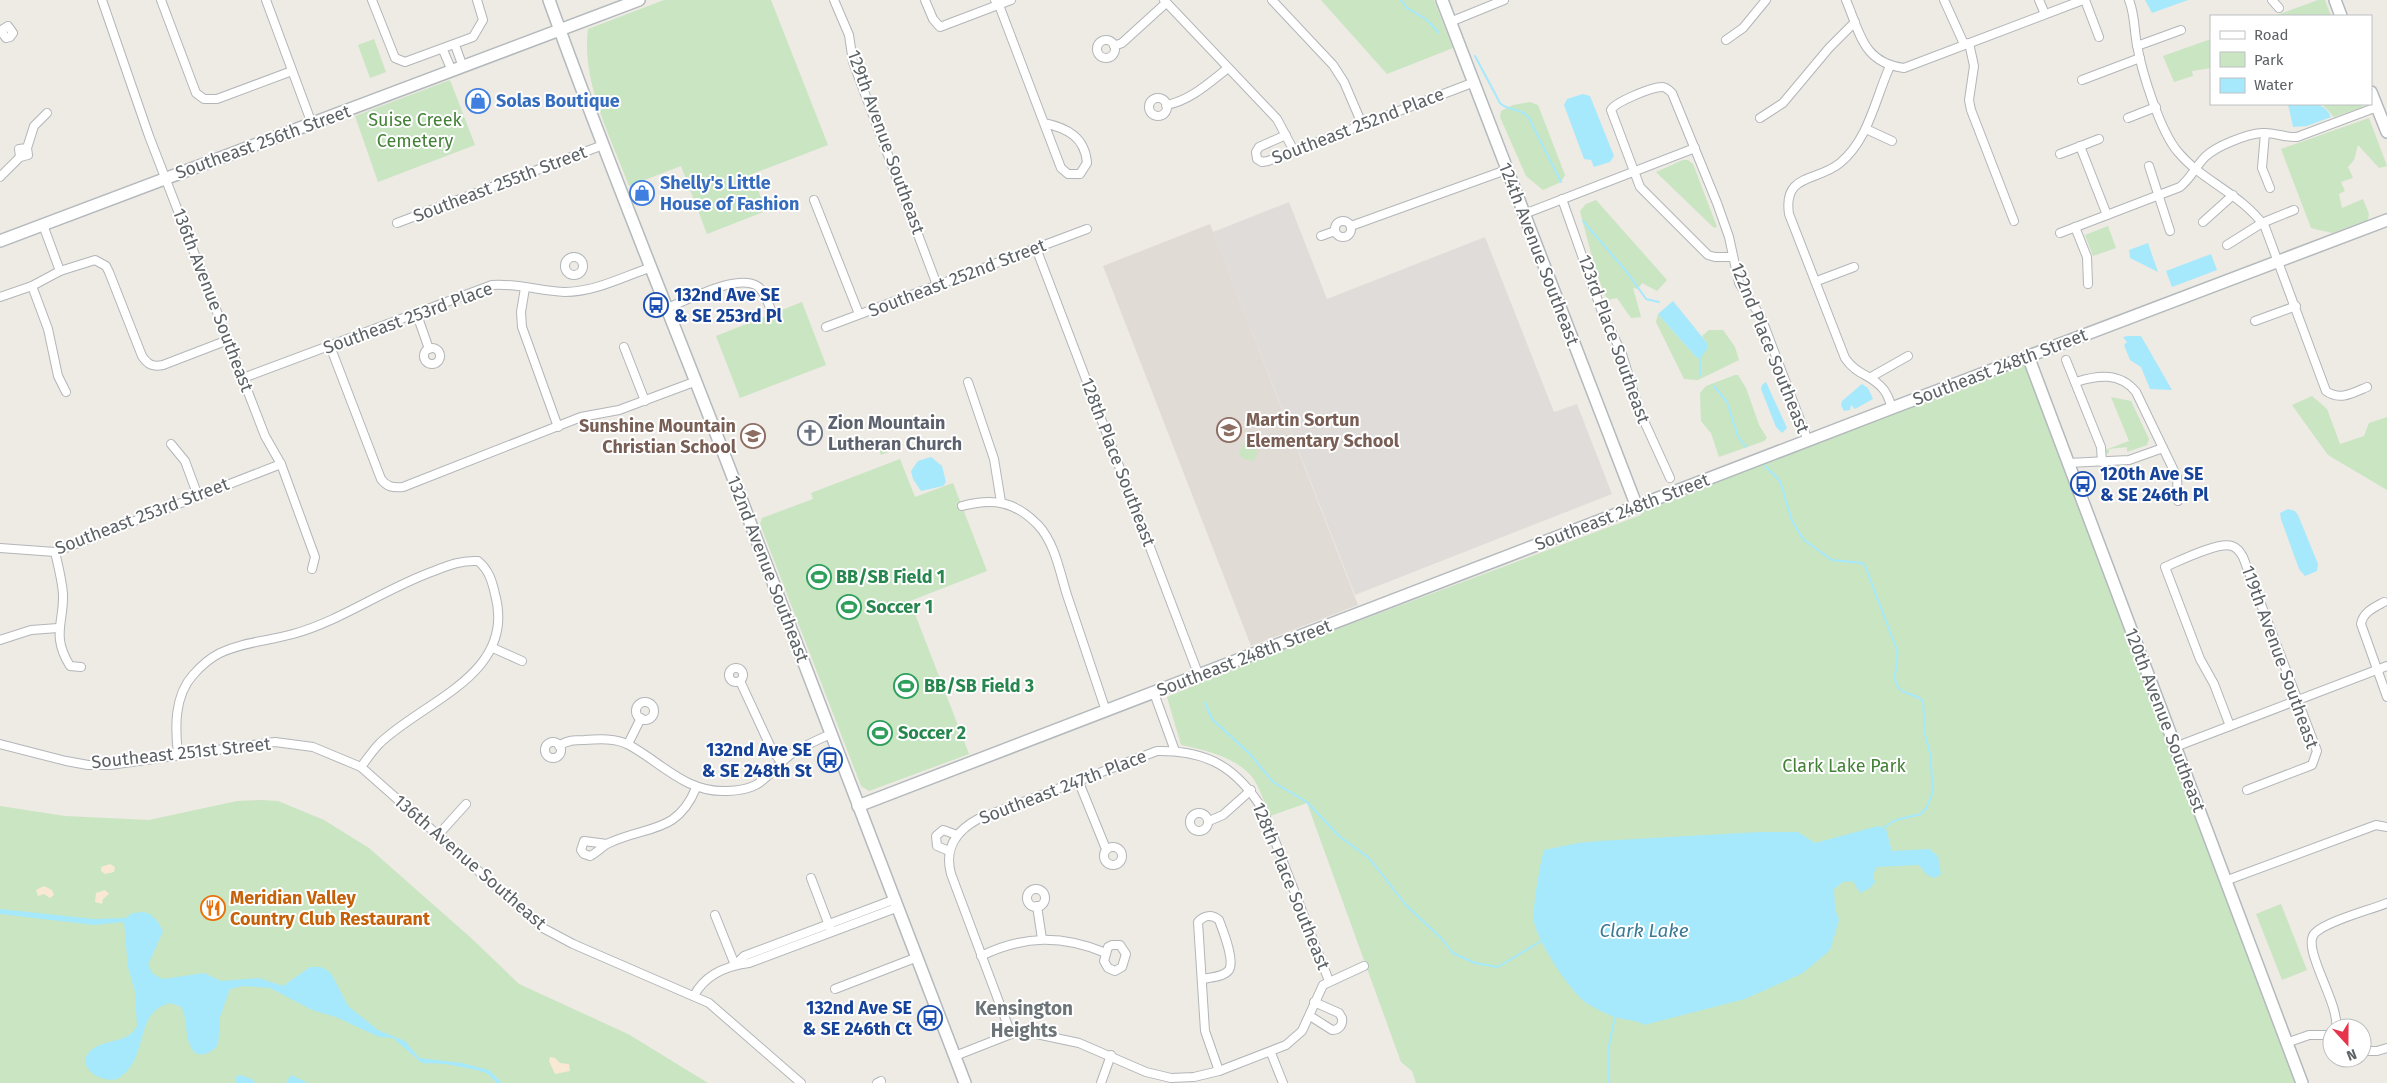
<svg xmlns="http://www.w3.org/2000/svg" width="2387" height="1083" font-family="'Fira Sans',sans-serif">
<rect width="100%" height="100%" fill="#eeeae4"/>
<path fill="#e0dcd9" d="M1289,202L1327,299L1485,237L1554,412L1577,404L1612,494L1355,595L1213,232Z"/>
<path fill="#e1dbd6" d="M1210,224L1358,605L1251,646L1103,266Z"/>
<g fill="#c9e5c2">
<path d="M664,0H771L828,145L752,174L766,211L707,234L681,166L629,186C611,137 581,82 588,29Z"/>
<path d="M1321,0H1434L1453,48L1387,74Z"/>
<path d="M2318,0H2325L2331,16H2274Z"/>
<path d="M374,39L386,72L370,78L358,45Z"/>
<path d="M2211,39V68L2192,71L2193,76L2174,82L2163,56Z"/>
<path d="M450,80L475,145L378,182L355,116Z"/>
<path d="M1530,102L1538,105L1565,175L1561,182L1543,190L1526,176L1500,117L1501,111L1513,105Z"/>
<path d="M2322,104H2362L2363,107L2334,117Z"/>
<path d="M2369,118L2387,166L2379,168L2358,145L2354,160L2348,167L2353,178L2341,182L2345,191L2339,194L2342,208L2363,199L2369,214L2368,220L2332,233L2311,228L2281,149Z"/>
<path d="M1683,160H1688L1693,164L1717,227L1714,228L1656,172Z"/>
<path d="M1596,200L1667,280L1657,291L1642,283L1638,289L1633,288L1641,317L1631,318L1617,298L1607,300L1596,272L1580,211L1586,204Z"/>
<path d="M2108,226L2116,248L2093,256L2085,235Z"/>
<path d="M802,302L826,365L740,398L716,336Z"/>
<path d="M1658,314L1697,358L1707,343L1702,336L1709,330H1723L1735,347L1739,360L1698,380L1684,379L1656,322Z"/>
<path d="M2028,356L2302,1083H1416L1412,1071L1401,1062L1307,803L1270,816C1265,806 1262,793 1256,783C1243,759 1206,750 1181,745L1167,697L1252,661L1641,515L1637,507Z"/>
<path d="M1735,375H1738L1746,388L1759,425L1767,438L1764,441L1719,457L1711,433L1701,421L1700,393L1706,386Z"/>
<path d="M2312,396L2327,409L2340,444L2364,436L2369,423L2387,417V490L2328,455L2292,405Z"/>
<path d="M2111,397L2131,401L2149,439L2147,445L2127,452V447L2109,449V453L2105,454V450L2129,441Z"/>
<path d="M1245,442L1258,451L1254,461L1246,460L1240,456L1239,452Z"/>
<path d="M892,443L894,450L881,455L878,448Z"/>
<path d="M900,459L915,497L953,483L987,571L910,601L969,754L869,791L861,786L760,524L762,518L813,499L811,493Z"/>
<path d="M260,800L278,801L324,820L369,848L470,937L519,984L628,1034L708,1083H0V806L65,816L149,820L237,801Z"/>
<path d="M2281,904L2307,970L2282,980L2256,914Z"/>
</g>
<g fill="#f9e9d4">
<path d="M110,864L115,867L114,872L105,874L101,871V867Z"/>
<path d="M44,886L52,890L54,895L50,898L44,894L38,896L36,890Z"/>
<path d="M105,890L109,894L103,899L102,904L95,902L96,893Z"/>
<path d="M550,1057L555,1058L560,1063L569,1064L570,1071L555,1074L549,1061Z"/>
</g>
<g fill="#a6e9fd">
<path d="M2145,0H2188L2152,13Z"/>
<path d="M1583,94L1590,96L1614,156L1610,162L1594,167L1591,160L1584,159L1564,105L1567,99Z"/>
<path d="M2288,104C2306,104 2323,99 2331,117L2307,126L2293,127Z"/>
<path d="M2148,243L2158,272L2130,258L2129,250Z"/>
<path d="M2211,254L2217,270L2172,287L2166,271Z"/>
<path d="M1673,301L1707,343L1708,348L1700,358H1697L1658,314Z"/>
<path d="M2128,336H2141L2172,390L2150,389L2141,367L2130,360L2124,345L2127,342L2123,337Z"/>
<path d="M1766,382L1787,428L1782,433L1776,427L1761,389L1762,385Z"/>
<path d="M1862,384L1868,388L1873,399L1855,409L1851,405L1850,410L1844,411L1841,405L1842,401Z"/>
<path d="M931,457L942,466L946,482L943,486L921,491L913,479L911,471L918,461Z"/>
<path d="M2288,509L2295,511L2298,515L2318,564L2317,571L2305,576L2299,569L2281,519L2280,513Z"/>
<path d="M1878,826L1886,829L1892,851L1929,849L1938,856L1941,874L1935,878L1927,875L1919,865L1877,867L1873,875L1875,882L1870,888L1860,893L1853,881L1843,882L1834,889L1835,909L1839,920L1830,950L1803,973L1745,999L1644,1025C1637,1020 1632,1021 1623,1019C1611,1017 1599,1010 1588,1004C1571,994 1538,942 1534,922C1532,909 1540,864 1544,850L1578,843L1599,841L1760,832H1798L1815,843Z"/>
<path d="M0,909L94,919L125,918L133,913L143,912L150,914L158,922L163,931L148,965L153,974L163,979L204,973L221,981L259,978L283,986L310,967H321L327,970L332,975L348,1006L378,1030L405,1041L419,1058L462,1063L489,1070L502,1083H497L488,1074L477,1070L446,1064L422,1063L393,1038L379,1037L336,1017L312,1010L270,988L243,986L230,989L220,1017L218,1045C212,1052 202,1058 194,1052C183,1038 189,1022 181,1007L171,1003C132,1011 151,1060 117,1079C105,1083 79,1071 87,1055C97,1038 129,1045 137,1026L135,991L128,968L124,922L94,925L0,914Z"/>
<path d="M240,1075L252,1079L255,1083H235L236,1077Z"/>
<path d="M291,1075L308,1083H286Z"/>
</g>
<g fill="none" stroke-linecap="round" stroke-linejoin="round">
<g stroke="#a6e9fd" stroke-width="2">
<path d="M1401,0L1407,8L1426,19L1439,33"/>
<path d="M1475,56L1500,103C1509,112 1521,107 1529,118L1561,182"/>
<path d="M1583,221L1627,272L1646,299L1659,302"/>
<path d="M1700,358V376"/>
<path d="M1714,386L1727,402L1738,437L1746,447"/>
<path d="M1765,466L1780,481L1792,521L1804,540L1832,560L1862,563L1865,566L1897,650C1900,663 1888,681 1902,691C1909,695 1918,695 1923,701L1925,735L1930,753L1933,791L1927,807L1921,814L1896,820L1883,828"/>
<path d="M1205,703L1212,719L1250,754L1273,782L1307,802L1339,836L1369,858L1406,905L1442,939L1453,953L1475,963L1498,967L1541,941"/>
<path d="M1609,1083V1045L1615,1017"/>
</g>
<defs>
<g id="street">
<path d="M102,0L149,136L265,436L281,464L315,557L312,569"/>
<path d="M161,0L196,93L204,99H217L292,71"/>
<path d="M266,0L312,124"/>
<path d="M372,0L395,58L405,62L473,37L483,20L477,0"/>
<path d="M834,0L849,35L853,62L937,285"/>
<path d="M925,0L933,19L940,27L1011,0"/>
<path d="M995,0L999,5L1061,168L1068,174H1080L1087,163C1085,137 1067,128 1044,123"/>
<path d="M1164,0L1277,119L1294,151"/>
<path d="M1272,0L1333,65L1344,82L1362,124"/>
<path d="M1846,0C1860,33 1863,63 1904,68L2083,0"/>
<path d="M1944,0L1964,44"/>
<path d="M2039,0L2045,14"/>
<path d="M2085,0L2099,37"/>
<path d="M2129,0C2135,15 2134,30 2137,45C2142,73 2160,131 2178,152C2203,182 2242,194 2265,227L2326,391C2340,401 2353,393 2367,387"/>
<path d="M2272,0L2279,8"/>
<path d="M1450,22L1504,0"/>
<path d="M0,31L8,26L13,33L10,37L6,38L1,31"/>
<path d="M1726,40L1743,28L1766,0"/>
<circle cx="1106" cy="49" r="9"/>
<path d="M1969,43L1974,66L1969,100L1971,110L2014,221"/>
<path d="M455,45L463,67"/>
<path d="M1114,46L1122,43L1166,3"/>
<path d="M2137,46L2181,30"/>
<path d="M443,50L452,71"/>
<path d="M1890,66C1875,99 1869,139 1840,163C1817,182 1783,173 1789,214L1845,358C1857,376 1872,374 1884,390C1888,395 1890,402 1892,408"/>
<path d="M2082,80L2140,58"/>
<circle cx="1158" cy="107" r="9"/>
<path d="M1166,105C1190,101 1210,82 1228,68"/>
<path d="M1760,118L1783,103L1829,48L1855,22"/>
<path d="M2128,118L2156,107"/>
<path d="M1866,129L1892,141"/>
<path d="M2265,133L2262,168L2270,188"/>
<path d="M1286,135L1259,147L1256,152L1257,159L1262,162L1268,161L1472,83"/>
<path d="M2080,146L2107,215"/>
<path d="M27,148L19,149L20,157L28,155L27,148L34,126L47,113"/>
<path d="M2060,154L2099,139"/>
<path d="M2149,166L2170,231"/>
<path d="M0,177L20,157"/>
<path d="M1562,199L1602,312L1622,354L1639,410L1670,478"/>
<path d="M814,200L859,314"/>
<path d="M1524,214L1695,148"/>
<circle cx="1343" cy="229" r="8"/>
<path d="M2203,222L2233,195"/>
<path d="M397,223L603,145"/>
<path d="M43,225L60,271"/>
<path d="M1351,226L1506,170"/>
<path d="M2075,227L2087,257L2088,284"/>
<path d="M2060,233L2180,187C2191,178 2196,166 2205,157C2216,146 2247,134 2262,133C2274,132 2285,138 2297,137L2377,107"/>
<path d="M1321,236L1335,231"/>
<path d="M2227,245L2262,223L2294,210"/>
<path d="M1036,248L1199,676"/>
<path d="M1733,257H1715L1708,255L1640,187L1611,110C1615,102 1652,87 1662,87C1666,87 1669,90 1672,93L1717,203L1729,237L1739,283L1761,317L1808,441"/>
<circle cx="574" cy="266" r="9"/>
<path d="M1817,281L1854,267"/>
<path d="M32,286L48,329L58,376L66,392"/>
<path d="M525,288L521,312L522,327L558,427"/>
<path d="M0,297L32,286L60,271L95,260L106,266L109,272L142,356C148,365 153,367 163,365L228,340"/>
<path d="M665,309C686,301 737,273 757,286C765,291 768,304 772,312"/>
<path d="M416,312L429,349"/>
<path d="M2255,321L2296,306"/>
<path d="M826,327L1087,229"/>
<path d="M330,346L381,479C387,487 393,488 403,487L581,417L619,410L694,382"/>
<path d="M624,347L645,401"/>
<circle cx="432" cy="356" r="8"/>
<path d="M2066,360L2101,447L2102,462"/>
<path d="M1871,377L1908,356"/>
<path d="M243,378L492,285C517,283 540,291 565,292C594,292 623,277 649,268"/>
<path d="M968,382L994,459L1001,502"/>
<path d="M2076,382C2098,375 2120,372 2136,392L2177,477L2178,501"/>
<path d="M171,444L185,461L198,496"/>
<path d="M2068,463L2129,460L2163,448"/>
<path d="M962,506C993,498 1015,501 1038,525C1055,543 1060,573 1067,595C1080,634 1093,673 1106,711"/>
<path d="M0,548L55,552L281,464"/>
<path d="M55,552C58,565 62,580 63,594C64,623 51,635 70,666L81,667"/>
<path d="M2384,602C2375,607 2363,612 2361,624L2387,697"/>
<path d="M0,640L31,630L58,628"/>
<path d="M493,648L522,661"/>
<circle cx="736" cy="675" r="7"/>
<path d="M740,681L772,750L781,762"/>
<path d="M1154,693L1175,751"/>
<circle cx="645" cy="711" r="9"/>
<path d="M2230,726L2214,684L2200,659L2165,567C2179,561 2219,541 2232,546C2238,548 2240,552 2243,557L2317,751L2312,765L2247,790"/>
<circle cx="553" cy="750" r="8"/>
<path d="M0,744L66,761L88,765H110L275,742L313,747L361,767L543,928L573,944L709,1003L801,1083"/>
<path d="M628,744L641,718"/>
<path d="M559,746C567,740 575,740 584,740C599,739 616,738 629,745C662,763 686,793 727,791C764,790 765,775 790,755C803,746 817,740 831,734"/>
<path d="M2175,747L2387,666"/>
<path d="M178,754C175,728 174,696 193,675C200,667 210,658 220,653C243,642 268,641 293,634C341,621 386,588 434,571C449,565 462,560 478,561C489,570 492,581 495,594C517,674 425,700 380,743C373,750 367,759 361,767"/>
<path d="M1078,780L1106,849"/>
<circle cx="1199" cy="822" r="9"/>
<path d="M1209,821L1223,815L1251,790"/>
<path d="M439,834L466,804"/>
<path d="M607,844L584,841L581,850L584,854L590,856C597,853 602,846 609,843C648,825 677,834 696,788"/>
<circle cx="1113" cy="856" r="9"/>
<path d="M949,851L937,846L936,836L943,830L957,835"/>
<path d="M811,878L830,928"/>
<path d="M2225,881L2376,825L2387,827"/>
<circle cx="1036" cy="898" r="9"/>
<path d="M1037,906L1042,939"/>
<path d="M715,915L735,965"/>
<path d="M1112,945H1120L1126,954L1122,967L1115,971L1108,968L1104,961L1108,947Z"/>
<path d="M981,956C1024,935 1062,935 1106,953"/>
<path d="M735,965L744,956L893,900"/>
<path d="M1203,979C1211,977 1224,977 1229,970C1235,960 1223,931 1219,920C1212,914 1204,915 1198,922L1205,1031L1219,1071"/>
<path d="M835,989L915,958"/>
<path d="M694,996C705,974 726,966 749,963L896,908"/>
<path d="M1310,1016L1332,1030C1339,1030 1343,1025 1342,1018L1339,1013L1314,1002"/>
<path d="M2336,1028C2340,1003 2300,947 2315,933C2327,921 2370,910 2387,903"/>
<path d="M1011,1034L951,874C944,848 956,831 978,819L1157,751C1208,750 1237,768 1263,810L1329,981"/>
<path d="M2286,1043L2309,1035H2332"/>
<path d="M2362,1051H2377L2387,1048"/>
<path d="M1271,1053L1283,1083"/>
<path d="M955,1056L1011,1034L1027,1032L1079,1043L1146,1072L1171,1078L1194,1077L1219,1071L1286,1045L1302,1031L1323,985L1364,966"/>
<path d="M877,1083L881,1081"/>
<path d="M1101,1083L1111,1055"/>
</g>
<g id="secondary">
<path d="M549,0C611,174 683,344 748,517C821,705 892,895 965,1083"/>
<path d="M1442,0L1637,507"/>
<path d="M2335,0L2341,16"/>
<path d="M2371,92L2387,132"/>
<path d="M0,241L639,0"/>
<path d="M2028,356L2302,1083"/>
<path d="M858,806L1892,408L2387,220"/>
</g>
</defs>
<use href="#street" stroke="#b2b6b9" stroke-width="10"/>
<use href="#secondary" stroke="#b3b9bc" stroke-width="14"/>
<use href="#street" stroke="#fff" stroke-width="8"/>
<use href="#secondary" stroke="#fff" stroke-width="11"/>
</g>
<defs>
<symbol id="shop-ring" viewBox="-11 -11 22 22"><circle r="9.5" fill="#fff" stroke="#3f7fe0" stroke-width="1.5"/><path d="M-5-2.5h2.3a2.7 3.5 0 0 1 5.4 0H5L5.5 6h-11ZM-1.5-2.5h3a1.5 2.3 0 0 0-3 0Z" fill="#3f7fe0"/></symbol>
<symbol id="bus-ring" viewBox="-11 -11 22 22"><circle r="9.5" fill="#fff" stroke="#1a4fb4" stroke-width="1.5"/><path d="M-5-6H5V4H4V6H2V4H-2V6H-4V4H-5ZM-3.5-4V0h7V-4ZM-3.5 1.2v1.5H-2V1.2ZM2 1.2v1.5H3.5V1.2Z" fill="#1a4fb4"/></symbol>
<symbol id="school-ring" viewBox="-11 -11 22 22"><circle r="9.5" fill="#fff" stroke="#8d6e63" stroke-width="1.5"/><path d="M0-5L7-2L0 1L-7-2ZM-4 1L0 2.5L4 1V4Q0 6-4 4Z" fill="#8d6e63"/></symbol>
<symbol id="church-ring" viewBox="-11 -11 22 22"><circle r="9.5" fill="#fff" stroke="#6b7280" stroke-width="1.5"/><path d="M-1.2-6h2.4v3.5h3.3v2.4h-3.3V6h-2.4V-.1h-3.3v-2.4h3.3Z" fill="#6b7280"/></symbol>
<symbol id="stadium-ring" viewBox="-11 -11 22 22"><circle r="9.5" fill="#fff" stroke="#2e9e5b" stroke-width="1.5"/><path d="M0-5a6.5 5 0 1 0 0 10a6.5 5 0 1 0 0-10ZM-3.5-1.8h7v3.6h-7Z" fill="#2e9e5b"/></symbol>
<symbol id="restaurant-ring" viewBox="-11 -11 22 22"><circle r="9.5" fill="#fff" stroke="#e8710a" stroke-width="1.5"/><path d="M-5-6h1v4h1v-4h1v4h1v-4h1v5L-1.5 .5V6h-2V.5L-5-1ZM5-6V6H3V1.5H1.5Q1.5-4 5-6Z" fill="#e8710a"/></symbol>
</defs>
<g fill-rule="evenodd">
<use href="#shop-ring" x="464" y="87" width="28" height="28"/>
<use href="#shop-ring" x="628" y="179" width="28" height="28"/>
<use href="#bus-ring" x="642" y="291" width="28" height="28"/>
<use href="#school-ring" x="1215" y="416" width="28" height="28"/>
<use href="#church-ring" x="796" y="419" width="28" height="28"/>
<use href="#school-ring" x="739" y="422" width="28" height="28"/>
<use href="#bus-ring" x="2069" y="470" width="28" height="28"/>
<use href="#stadium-ring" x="805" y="563" width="28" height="28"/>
<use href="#stadium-ring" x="835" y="593" width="28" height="28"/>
<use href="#stadium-ring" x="892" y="672" width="28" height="28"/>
<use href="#stadium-ring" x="866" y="719" width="28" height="28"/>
<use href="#bus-ring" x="816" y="746" width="28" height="28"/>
<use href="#restaurant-ring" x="199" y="894" width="28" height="28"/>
<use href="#bus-ring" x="916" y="1004" width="28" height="28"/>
</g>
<g text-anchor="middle" stroke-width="4" stroke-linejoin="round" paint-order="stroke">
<g font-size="18" font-weight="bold" fill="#366cbe" stroke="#fff" text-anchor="start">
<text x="496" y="107">Solas Boutique</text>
<text x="660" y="189">Shelly's Little<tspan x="660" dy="21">House of Fashion</tspan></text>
</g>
<g font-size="18" fill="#438136" stroke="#fff">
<text x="415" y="126">Suise Creek<tspan x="415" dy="21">Cemetery</tspan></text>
<text x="1844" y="772">Clark Lake Park</text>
</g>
<g font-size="18" fill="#5c6265" stroke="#fff">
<text transform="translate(1358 126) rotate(-21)" y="6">Southeast 252nd Place</text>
<text transform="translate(263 142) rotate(-20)" y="6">Southeast 256th Street</text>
<text transform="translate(886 142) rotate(70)" y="6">129th Avenue Southeast</text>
<text transform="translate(500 184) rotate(-21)" y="6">Southeast 255th Street</text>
<text transform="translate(1539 254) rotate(69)" y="6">124th Avenue Southeast</text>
<text transform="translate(957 278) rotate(-21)" y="6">Southeast 252nd Street</text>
<text transform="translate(213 300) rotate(69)" y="6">136th Avenue Southeast</text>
<text transform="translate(408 318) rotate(-20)" y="6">Southeast 253rd Place</text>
<text transform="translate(1614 339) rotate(70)" y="6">123rd Place Southeast</text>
<text transform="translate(1770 348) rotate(68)" y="6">122nd Place Southeast</text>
<text transform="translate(2000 367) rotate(-21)" y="6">Southeast 248th Street</text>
<text transform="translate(1118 462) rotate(69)" y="6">128th Place Southeast</text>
<text transform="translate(1622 512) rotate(-21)" y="6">Southeast 248th Street</text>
<text transform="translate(142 516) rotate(-21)" y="6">Southeast 253rd Street</text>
<text transform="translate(768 569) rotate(69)" y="6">132nd Avenue Southeast</text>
<text transform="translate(2280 657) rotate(70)" y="6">119th Avenue Southeast</text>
<text transform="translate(1244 658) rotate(-21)" y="6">Southeast 248th Street</text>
<text transform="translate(2165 720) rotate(69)" y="6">120th Avenue Southeast</text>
<text transform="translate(181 753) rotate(-6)" y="6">Southeast 251st Street</text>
<text transform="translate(1063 787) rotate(-21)" y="6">Southeast 247th Place</text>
<text transform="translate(470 862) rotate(41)" y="6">136th Avenue Southeast</text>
<text transform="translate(1291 886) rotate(68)" y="6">128th Place Southeast</text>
</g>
<g font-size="18" font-weight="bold" fill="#164399" stroke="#fff" text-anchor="start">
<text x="674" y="301">132nd Ave SE<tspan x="674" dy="21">&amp; SE 253rd Pl</tspan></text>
<text x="2100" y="480">120th Ave SE<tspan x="2100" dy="21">&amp; SE 246th Pl</tspan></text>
<text x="812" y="756" text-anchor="end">132nd Ave SE<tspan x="812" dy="21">&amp; SE 248th St</tspan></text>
<text x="912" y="1014" text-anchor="end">132nd Ave SE<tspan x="912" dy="21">&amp; SE 246th Ct</tspan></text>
</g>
<g font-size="18" font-weight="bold" fill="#785e54" stroke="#fff" text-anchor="start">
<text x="1246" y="426">Martin Sortun<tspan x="1246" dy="21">Elementary School</tspan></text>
<text x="736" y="432" text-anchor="end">Sunshine Mountain<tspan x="736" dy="21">Christian School</tspan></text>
</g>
<g font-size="18" font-weight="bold" fill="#5b616d" stroke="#fff" text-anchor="start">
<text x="828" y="429">Zion Mountain<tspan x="828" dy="21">Lutheran Church</tspan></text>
</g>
<g font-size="18" font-weight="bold" fill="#27864d" stroke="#fff" text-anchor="start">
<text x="836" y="583">BB/SB Field 1</text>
<text x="866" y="613">Soccer 1</text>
<text x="924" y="692">BB/SB Field 3</text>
<text x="898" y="739">Soccer 2</text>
</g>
<g font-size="18" font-weight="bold" fill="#c56008" stroke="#fff" text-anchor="start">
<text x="230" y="904">Meridian Valley<tspan x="230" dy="21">Country Club Restaurant</tspan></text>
</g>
<g font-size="19" font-style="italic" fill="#3b7994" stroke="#fff">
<text x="1644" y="937">Clark Lake</text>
</g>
<g font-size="19" font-weight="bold" fill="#6d7477" stroke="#fff">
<text x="1024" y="1015">Kensington<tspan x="1024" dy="22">Heights</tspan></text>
</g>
</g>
<rect x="2210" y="15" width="162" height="90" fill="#ffffff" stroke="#bec0c1"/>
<rect x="2220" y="31" width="25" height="8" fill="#ffffff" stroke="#bec0c1"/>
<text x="2254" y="40" font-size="15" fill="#5c6265">Road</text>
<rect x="2220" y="52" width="25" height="15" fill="#c9e5c2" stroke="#bec0c1"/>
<text x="2254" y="65" font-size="15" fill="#5c6265">Park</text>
<rect x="2220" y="78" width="25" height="15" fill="#a6e9fd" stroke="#bec0c1"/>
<text x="2254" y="90" font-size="15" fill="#5c6265">Water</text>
<g transform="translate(2347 1043) rotate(159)"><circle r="24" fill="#ffffff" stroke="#bec0c1"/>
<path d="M0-4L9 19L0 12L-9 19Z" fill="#e5344c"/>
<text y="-8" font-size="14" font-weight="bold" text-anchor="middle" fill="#5c6265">N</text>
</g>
</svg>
